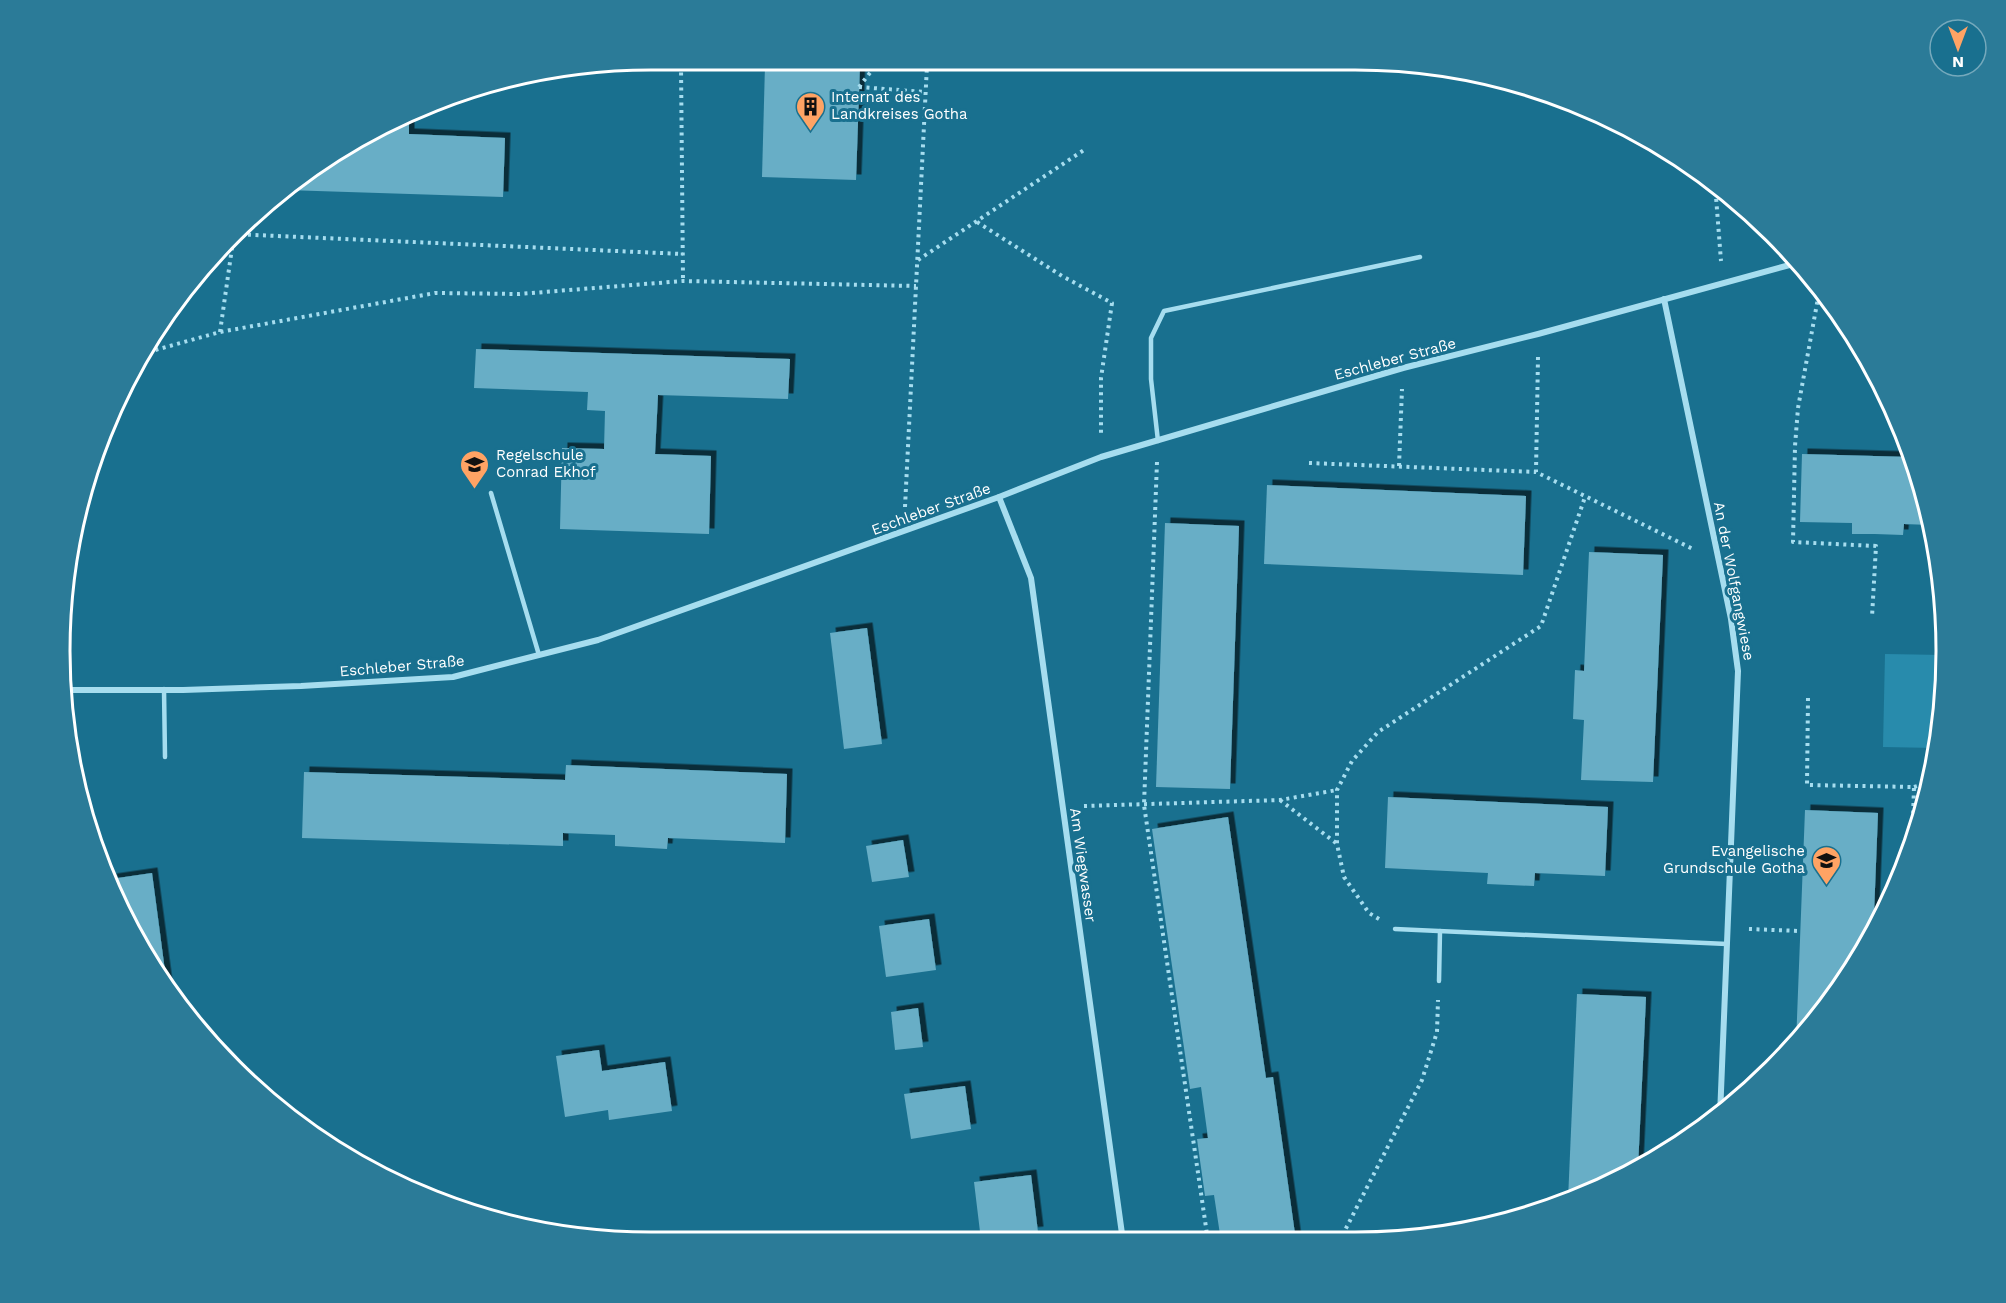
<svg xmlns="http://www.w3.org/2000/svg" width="2006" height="1303" font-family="'Work Sans',sans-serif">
<defs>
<filter id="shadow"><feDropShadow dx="5.5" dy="-5.5" stdDeviation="0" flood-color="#0009"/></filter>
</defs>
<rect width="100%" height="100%" fill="#19708f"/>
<path fill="#288bac" d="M1885,654L1943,655L1941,728L1936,748L1883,747Z"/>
<g fill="#68aec6" filter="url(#shadow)">
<path d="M765,65H860L856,180L762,177Z"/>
<path d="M397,123H409V134L505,138L503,197L286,190L323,160Z"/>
<path d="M476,349L790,359L788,399L658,395L655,454L711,456L709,534L560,529L562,448L604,449L605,411L587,410L588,392L474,388Z"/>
<path d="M1802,454L1910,457L1926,498L1930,525L1904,524L1903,535L1875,534H1852V523L1800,522Z"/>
<path d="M1267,485L1526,496L1523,575L1264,564Z"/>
<path d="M1165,523L1239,526L1230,789L1156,787Z"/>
<path d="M1589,552L1663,555L1653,782L1581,780L1584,720L1573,719L1575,670L1584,671Z"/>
<path d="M867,628L882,744L844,749L830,633Z"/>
<path d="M566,765L787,774L785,843L668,838L667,849L615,846V835L563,833V846L302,838L304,772L565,780Z"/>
<path d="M1388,797L1608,807L1605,876L1535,873L1534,886L1487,884L1488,873L1385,868Z"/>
<path d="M1805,810L1878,813L1874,914H1882L1867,947L1796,1044Z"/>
<path d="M1228,817L1266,1078L1273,1077L1296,1241H1221L1214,1195L1205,1196L1197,1139L1208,1138L1201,1087L1190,1089L1152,829Z"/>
<path d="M903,840L909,877L872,882L866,846Z"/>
<path d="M152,873L167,986L139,948L111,879Z"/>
<path d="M929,919L936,970L886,977L879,926Z"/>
<path d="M1577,994L1646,997L1638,1168L1616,1182L1568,1200Z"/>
<path d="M918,1008L923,1047L895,1050L891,1012Z"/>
<path d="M599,1050L602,1071L665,1062L672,1111L609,1120L608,1110L565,1117L556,1056Z"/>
<path d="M965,1086L971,1129L911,1139L904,1094Z"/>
<path d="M1031,1175L1038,1232L1018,1234L1019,1240H981L974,1182Z"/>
</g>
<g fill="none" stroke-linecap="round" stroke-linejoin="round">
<g stroke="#a6ddef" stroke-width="4" stroke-dasharray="3 4.5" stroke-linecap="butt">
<path d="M681,65L683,281"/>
<path d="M859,87L925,92"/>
<path d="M859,87L876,65"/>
<path d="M1715,184L1721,261"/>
<path d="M977,222L1062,276L1112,303L1101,378V434"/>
<path d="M233,234L683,254"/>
<path d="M918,260L1084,150"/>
<path d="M1820,287L1798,408L1795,446L1793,542L1876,546L1872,617"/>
<path d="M220,332L234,234"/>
<path d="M141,354L220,332L435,293L519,294L683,281L916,286"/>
<path d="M1538,357L1536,472L1695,550"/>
<path d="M1157,462L1144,805L1208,1241"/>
<path d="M1309,463L1536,472"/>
<path d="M1399,466L1402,389"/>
<path d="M905,507L927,65"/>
<path d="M1808,698L1807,785L1914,787L1912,847"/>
<path d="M1914,787L1928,783"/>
<path d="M1280,800L1336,843"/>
<path d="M1084,806L1280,800L1337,790"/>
<path d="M1379,919L1369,913L1344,877L1337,844V790L1352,761L1378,732L1541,626L1585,497"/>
<path d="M1749,929L1800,931"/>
<path d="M1339,1242L1422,1080L1437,1032L1438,1000"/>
</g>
<g stroke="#a6ddef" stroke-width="4.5">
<path d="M1158,441L1151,379V338L1164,311L1420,257"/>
<path d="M491,493L539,655"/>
<path d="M164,689L165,757"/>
<path d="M1395,929L1727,944"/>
<path d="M1439,981L1440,931"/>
</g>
<g stroke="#a6ddef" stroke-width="6">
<path d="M1664,299L1731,619L1738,671L1720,1116"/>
<path d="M999,497L1031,578L1123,1241"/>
<path d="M61,690H183L301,686L453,677L598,640L999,497L1101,457L1403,368L1538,334L1797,263"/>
</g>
</g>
<defs>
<symbol id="building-pin" viewBox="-11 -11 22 30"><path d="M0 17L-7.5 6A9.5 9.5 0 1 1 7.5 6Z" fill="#ffa364" stroke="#19708f"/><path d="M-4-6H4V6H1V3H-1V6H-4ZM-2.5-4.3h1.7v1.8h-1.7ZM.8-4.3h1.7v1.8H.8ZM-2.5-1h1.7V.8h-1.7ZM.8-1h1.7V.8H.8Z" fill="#111"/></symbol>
<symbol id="school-pin" viewBox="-11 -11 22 30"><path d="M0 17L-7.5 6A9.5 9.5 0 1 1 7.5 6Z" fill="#ffa364" stroke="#19708f"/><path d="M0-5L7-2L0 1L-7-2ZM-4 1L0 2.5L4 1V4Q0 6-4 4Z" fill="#111"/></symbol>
</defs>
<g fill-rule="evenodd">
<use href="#building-pin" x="794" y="90" width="33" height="45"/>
<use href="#school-pin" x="458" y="448" width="33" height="45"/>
<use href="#school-pin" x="1810" y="844" width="33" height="45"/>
</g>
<g text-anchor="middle" stroke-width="6" stroke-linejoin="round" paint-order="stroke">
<g font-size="15" fill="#fff" stroke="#19708f" text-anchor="start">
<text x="831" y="102">Internat des<tspan x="831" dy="17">Landkreises Gotha</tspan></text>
<text x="496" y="460">Regelschule<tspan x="496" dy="17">Conrad Ekhof</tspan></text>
<text x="1805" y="856" text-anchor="end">Evangelische<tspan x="1805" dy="17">Grundschule Gotha</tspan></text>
</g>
<g font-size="15" fill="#fff" stroke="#19708f">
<text transform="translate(1395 359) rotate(-15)" y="5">Eschleber Straße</text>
<text transform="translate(931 509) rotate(-20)" y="5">Eschleber Straße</text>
<text transform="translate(1734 581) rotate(79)" y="5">An der Wolfgangwiese</text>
<text transform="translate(402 666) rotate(-5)" y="5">Eschleber Straße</text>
<text transform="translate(1083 865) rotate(82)" y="5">Am Wiegwasser</text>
</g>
</g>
<path d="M0 0H2006V1303H0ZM651 70H1355A581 581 0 0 1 1936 651V651A581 581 0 0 1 1355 1232H651A581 581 0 0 1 70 651V651A581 581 0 0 1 651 70Z" fill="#2b7b98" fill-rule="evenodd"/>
<path fill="none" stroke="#fff" stroke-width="3" d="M651 70H1355A581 581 0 0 1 1936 651V651A581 581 0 0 1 1355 1232H651A581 581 0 0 1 70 651V651A581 581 0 0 1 651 70Z"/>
<g transform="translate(1958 48) rotate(180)"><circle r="28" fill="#19708f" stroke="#75a9bc" stroke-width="1.5"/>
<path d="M0-4.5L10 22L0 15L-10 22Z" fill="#ffa364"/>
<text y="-9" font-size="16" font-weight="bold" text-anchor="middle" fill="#ffffff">N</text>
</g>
</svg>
